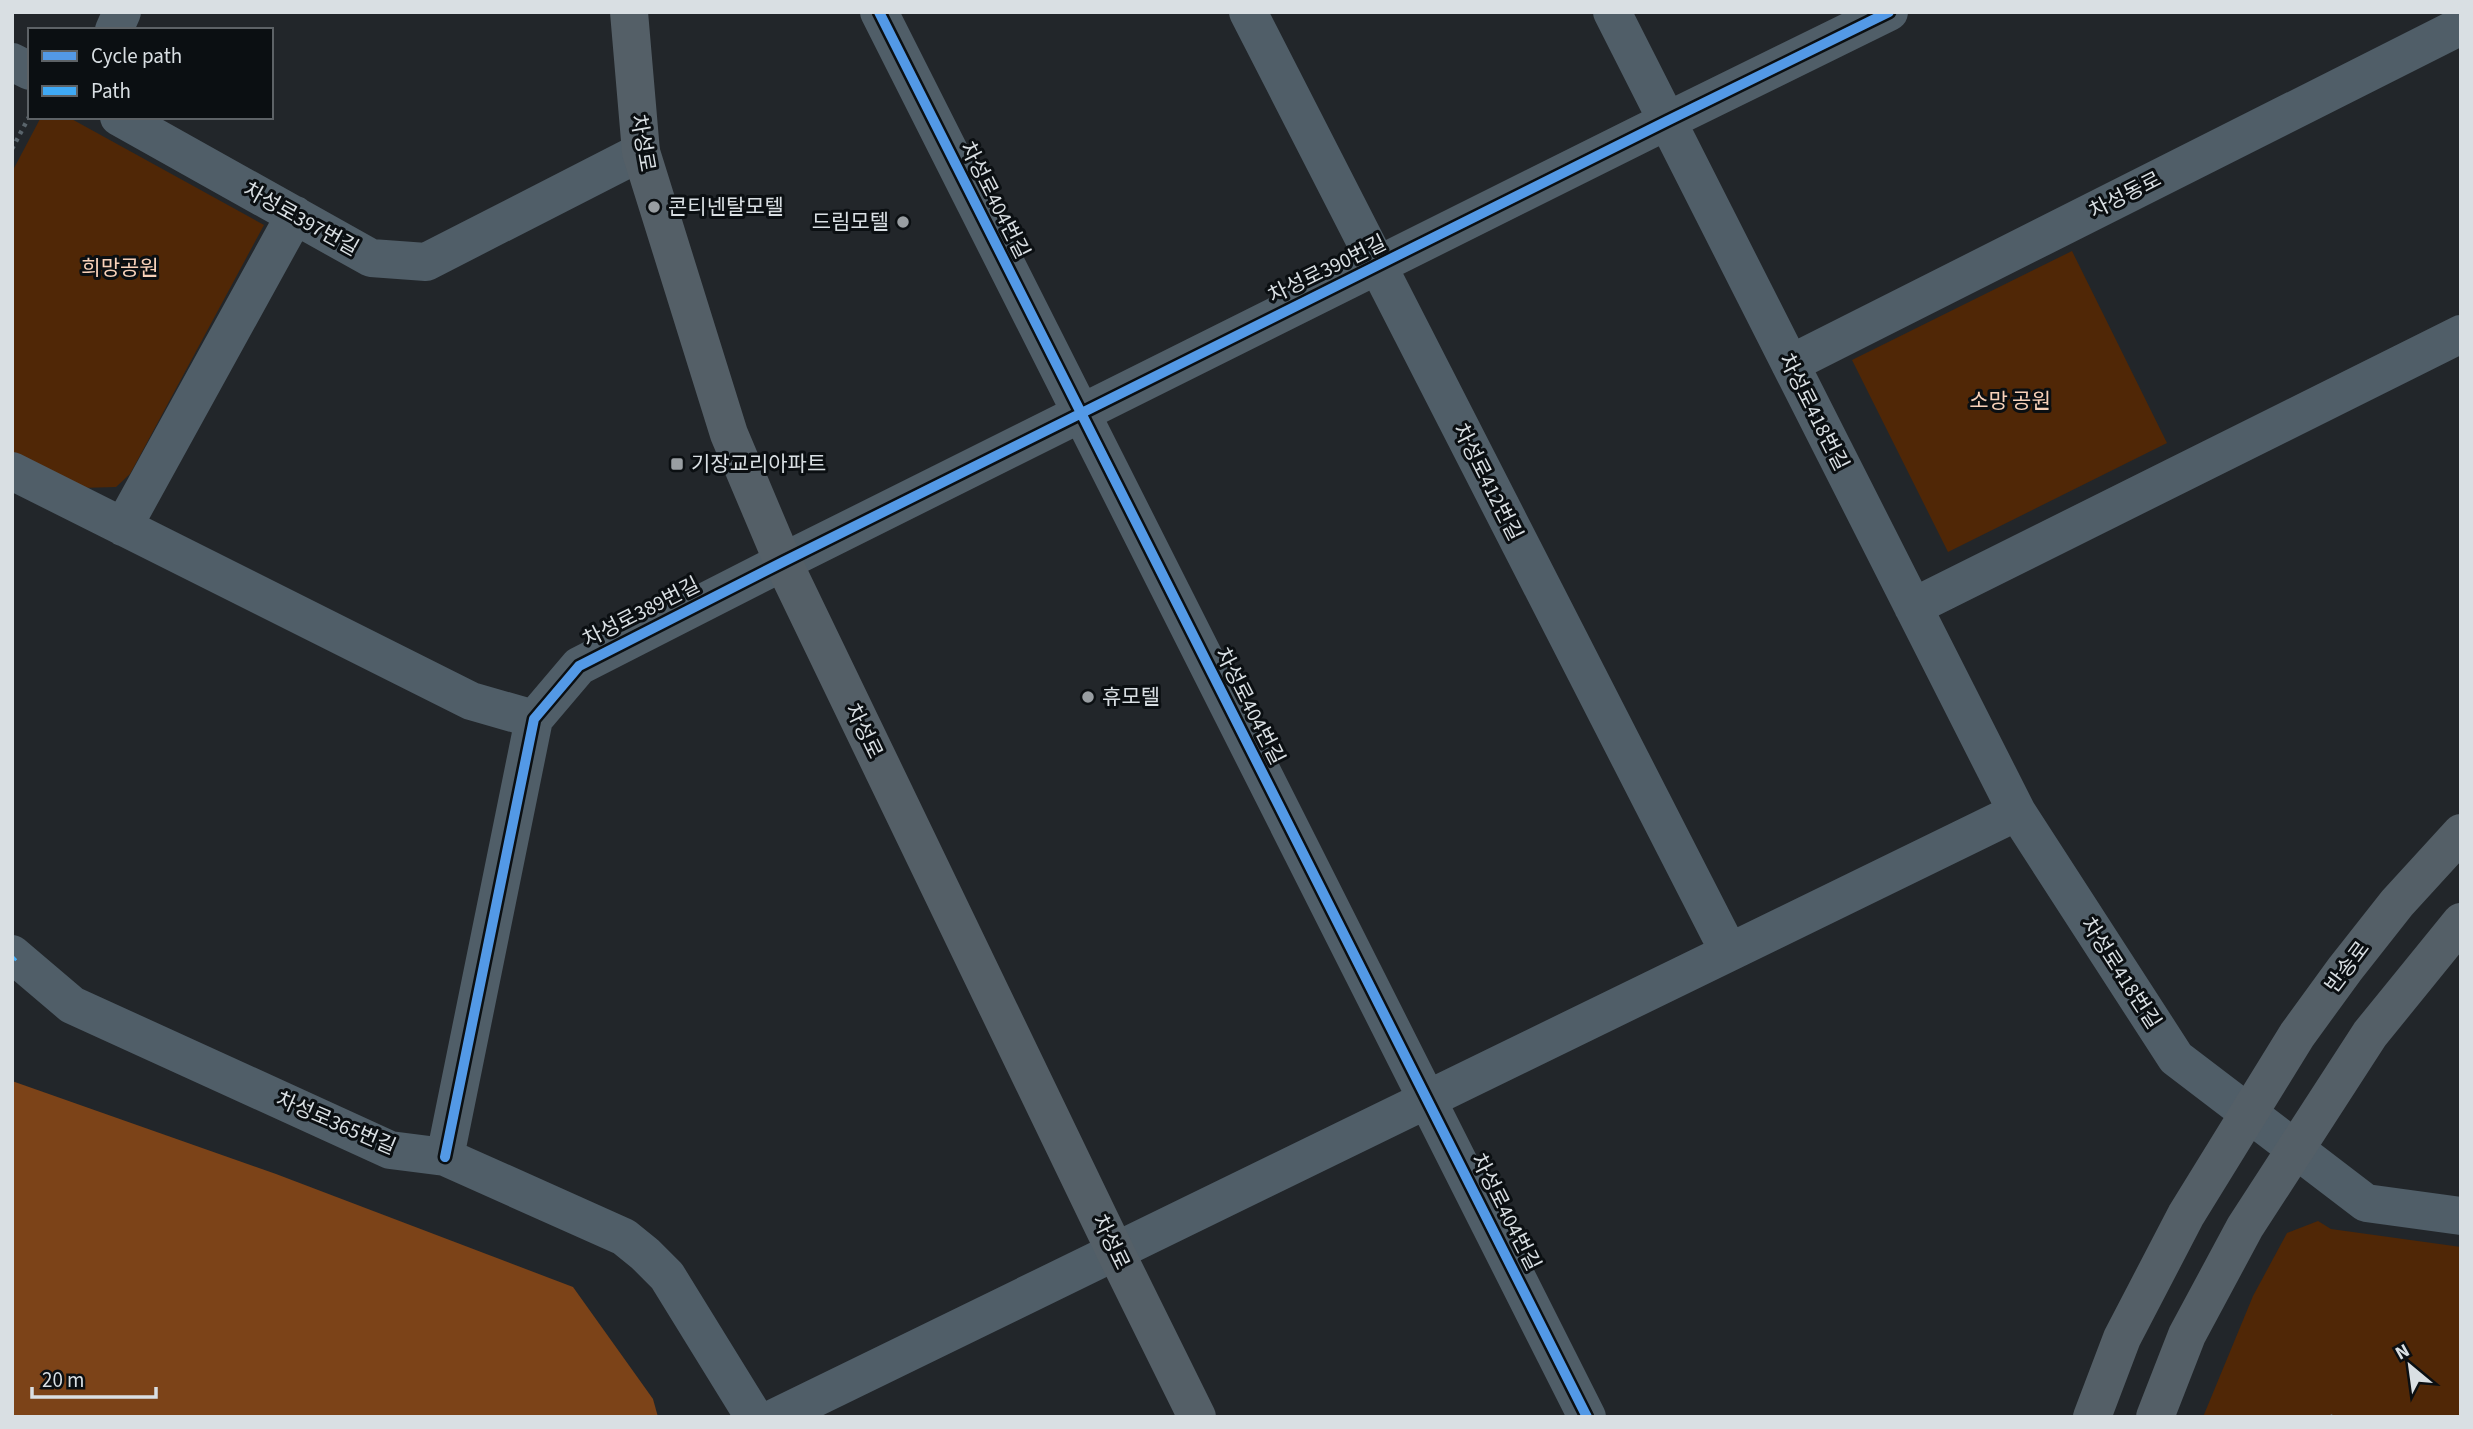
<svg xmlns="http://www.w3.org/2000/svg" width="2473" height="1429" viewBox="0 0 2473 1429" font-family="'Source Sans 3','Noto Sans KR',sans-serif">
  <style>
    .green { fill: #502706 }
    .forest { fill: #7c4318 }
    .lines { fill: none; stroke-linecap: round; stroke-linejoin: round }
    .path { stroke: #59646b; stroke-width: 4.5; stroke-dasharray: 3.5 5; stroke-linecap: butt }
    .minor { stroke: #505e68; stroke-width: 38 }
    .major { stroke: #545f67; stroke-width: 38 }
    .quiet { stroke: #3fa9f5; stroke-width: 9; stroke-dasharray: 18 9; stroke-linecap: butt }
    .cycleway-casing { stroke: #0b0f12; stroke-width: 15 }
    .cycleway { stroke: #5399e6; stroke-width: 10 }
    .poi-dot { fill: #999ea2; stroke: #0b0f12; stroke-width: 2.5 }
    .labels { text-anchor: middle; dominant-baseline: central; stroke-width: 6; stroke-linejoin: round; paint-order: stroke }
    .street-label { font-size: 21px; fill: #d9dfe3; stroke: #0b0f12 }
    .poi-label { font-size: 21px; fill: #d9dfe3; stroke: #0b0f12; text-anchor: start }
    .park-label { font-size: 21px; fill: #f8d1b9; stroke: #0b0f12 }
  </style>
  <rect width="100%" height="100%" fill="#22262a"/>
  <path class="green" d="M41,117h27l196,108 -134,249 -14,13 -36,1 -68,-34v-282z
    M2072,251l95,192 -219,109 -96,-192z
    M2318,1221l13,8 130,18v170h-258l50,-121 34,-63z"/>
  <path class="forest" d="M12,1081l264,93 297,113 80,112 5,18h-646z"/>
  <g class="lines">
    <path class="path" d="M12,149l18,-34
      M2332,1417l1,-2"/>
    <path class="minor" d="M879,12l708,1405
      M1248,12l481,940
      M1612,12l405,800 159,246 190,145 95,13
      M114,30l8,-18
      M12,62l18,9
      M119,117l252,141 55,4 215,-110
      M1790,364l671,-338
      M12,471l459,230 63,18
      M123,527l172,-312
      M1913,607l548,-273
      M12,954l60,51 318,145 55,7 179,80 21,17 22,22 87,141
      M445,1157l89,-438 45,-53 204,-104 884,-441 222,-109
      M776,1417l1241,-605"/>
    <path class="major" d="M629,12l12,140 88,282 54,128 332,689 82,166
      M2092,1417l30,-79 64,-123 111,-180 48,-66 52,-66 64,-70
      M2155,1417l32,-82 58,-108 125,-193 91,-112"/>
    <path class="quiet" d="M12,958l2,-2"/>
    <defs>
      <path id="cycleway" d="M879,12l708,1405
        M445,1157l89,-438 45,-53 204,-104 884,-441 222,-109"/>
    </defs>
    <use href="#cycleway" class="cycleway-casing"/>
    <use href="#cycleway" class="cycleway"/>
  </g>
  <g class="poi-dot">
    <circle cx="654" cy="207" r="7"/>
    <circle cx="903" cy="222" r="7"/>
    <rect x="670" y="457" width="14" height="14" rx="3.5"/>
    <circle cx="1088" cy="697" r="7"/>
  </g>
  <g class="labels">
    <g class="street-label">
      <text transform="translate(643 143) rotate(80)">차성로</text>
      <text transform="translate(2125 195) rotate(-27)">차성동로</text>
      <text transform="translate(995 200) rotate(63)">차성로404번길</text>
      <text transform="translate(301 219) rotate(29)">차성로397번길</text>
      <text transform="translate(1327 269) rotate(-26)">차성로390번길</text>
      <text transform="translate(1814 412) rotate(63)">차성로418번길</text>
      <text transform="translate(1488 482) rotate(63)">차성로412번길</text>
      <text transform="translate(641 612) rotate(-27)">차성로389번길</text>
      <text transform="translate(1250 706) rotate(63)">차성로404번길</text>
      <text transform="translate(864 731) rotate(64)">차성로</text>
      <text transform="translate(2347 967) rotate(-53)">반송로</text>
      <text transform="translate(2121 973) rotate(57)">차성로418번길</text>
      <text transform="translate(336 1123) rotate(23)">차성로365번길</text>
      <text transform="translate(1506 1212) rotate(63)">차성로404번길</text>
      <text transform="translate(1111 1242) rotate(64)">차성로</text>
    </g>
    <g class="poi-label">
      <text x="668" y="207">콘티넨탈모텔</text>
      <text x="889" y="222" text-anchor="end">드림모텔</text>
      <text x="691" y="464">기장교리아파트</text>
      <text x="1102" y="697">휴모텔</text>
    </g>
    <g class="park-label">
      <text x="120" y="268">희망공원</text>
      <text x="2010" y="401">소망 공원</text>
    </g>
  </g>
  <rect width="2473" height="1429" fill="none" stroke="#d9dfe3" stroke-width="28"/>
  <rect x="28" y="28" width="245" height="91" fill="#0b0f12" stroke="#5d6266" stroke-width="2"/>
  <rect x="42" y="51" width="35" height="10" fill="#5399e6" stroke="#5d6266" stroke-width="2"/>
  <text x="91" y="63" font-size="21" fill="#d9dfe3">Cycle path</text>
  <rect x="42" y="86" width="35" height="10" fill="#3fa9f5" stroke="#5d6266" stroke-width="2"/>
  <text x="91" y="98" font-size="21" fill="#d9dfe3">Path</text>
  <g transform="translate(2410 1366) rotate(331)" stroke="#0b0f12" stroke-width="5" paint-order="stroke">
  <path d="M0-5L12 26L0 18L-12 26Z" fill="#d9dfe3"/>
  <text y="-10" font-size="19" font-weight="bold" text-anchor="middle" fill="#d9dfe3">N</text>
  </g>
  <path d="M32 1387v10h124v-10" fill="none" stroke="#d9dfe3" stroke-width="3.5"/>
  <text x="42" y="1387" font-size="21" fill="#d9dfe3" stroke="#0b0f12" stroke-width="5" paint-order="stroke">20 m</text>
</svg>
